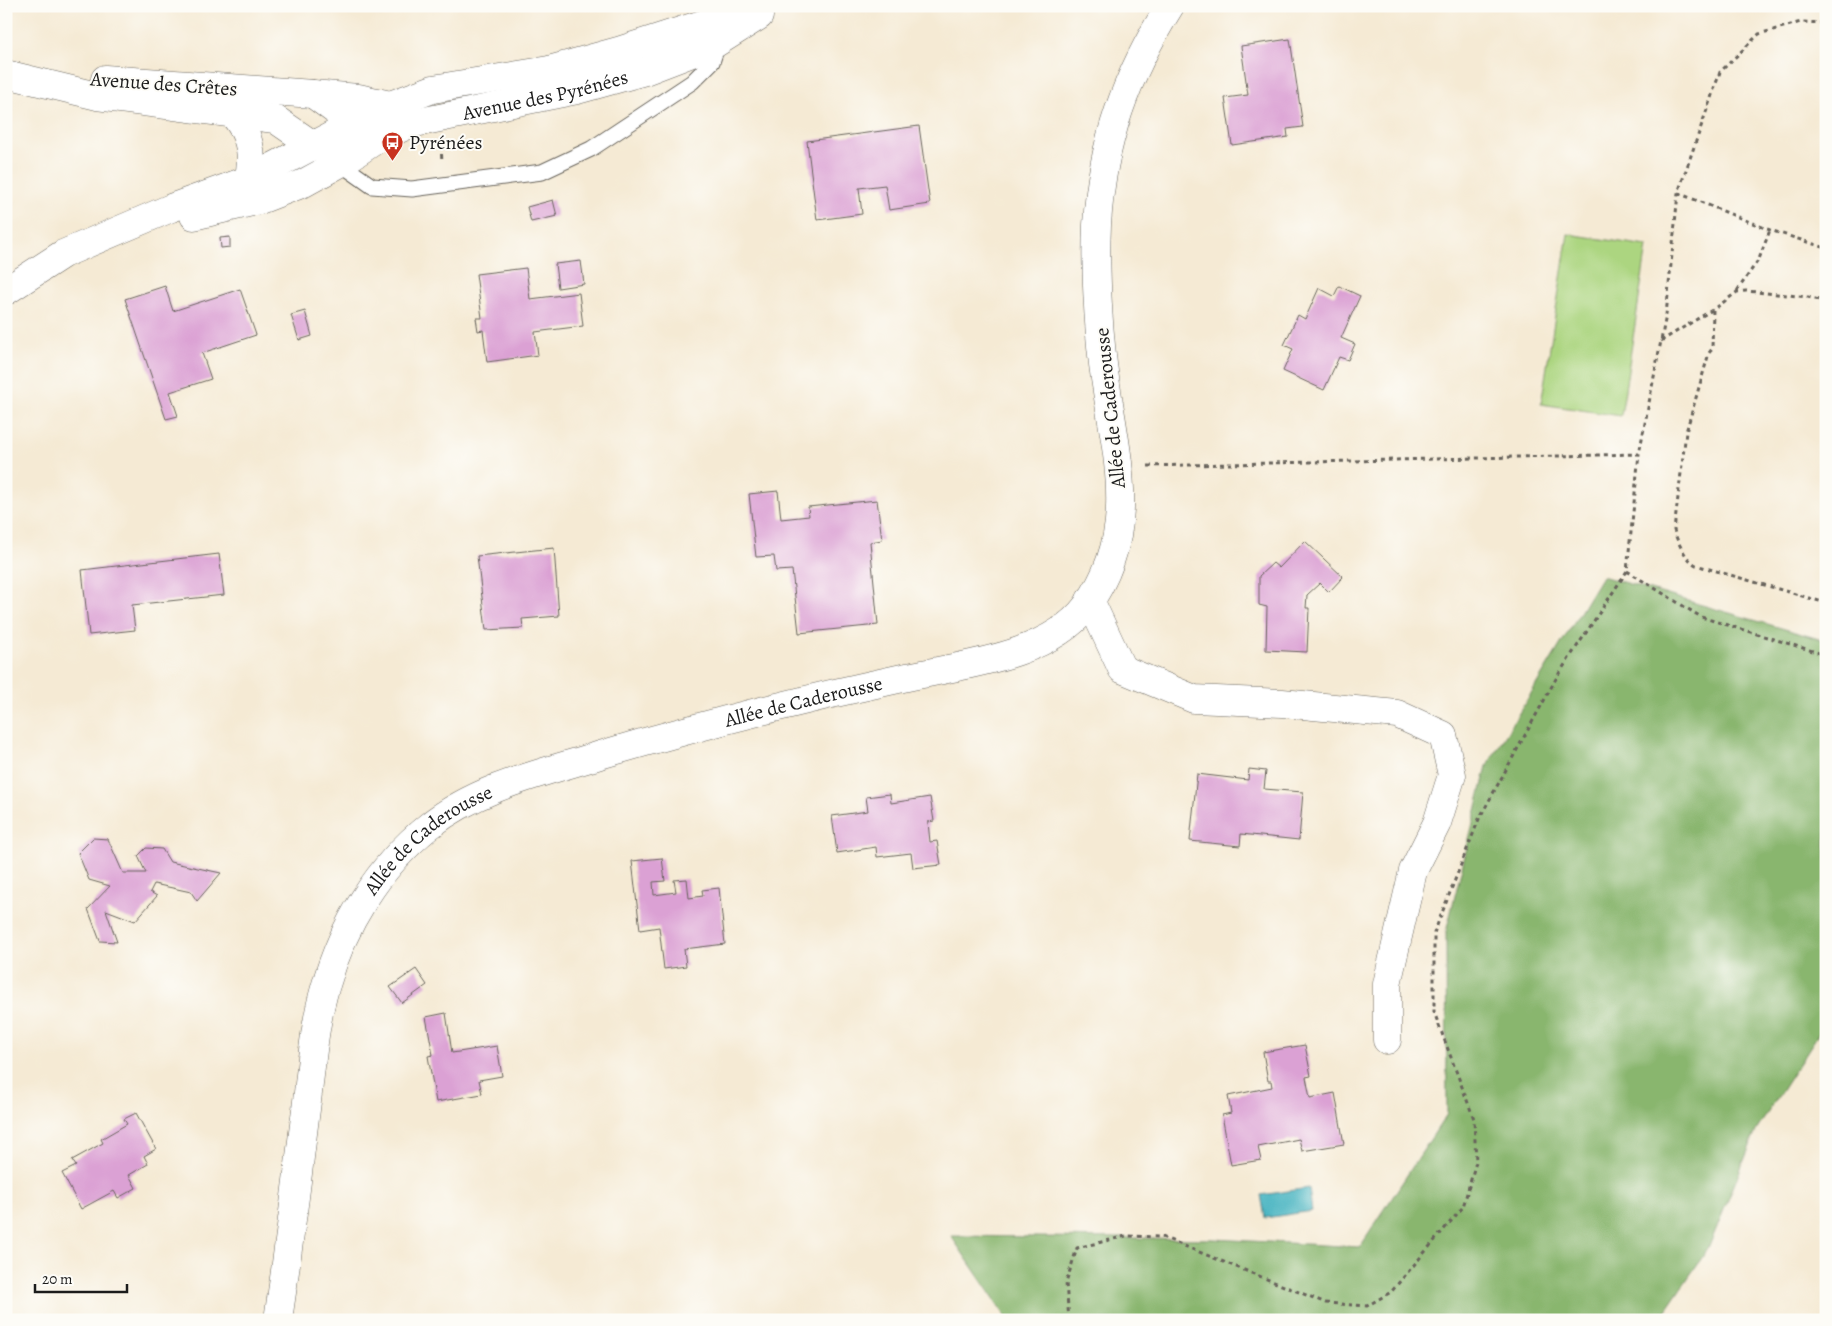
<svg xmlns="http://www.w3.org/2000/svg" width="1832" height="1326" viewBox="0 0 1832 1326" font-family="Alegreya,serif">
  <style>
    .green { fill: #acd580; stroke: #64784e }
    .forest { fill: #89b66e; stroke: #526945 }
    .water { fill: #46b4c1; stroke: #31686e }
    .building { fill: #dba1d4 }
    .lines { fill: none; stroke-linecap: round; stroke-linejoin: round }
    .lane-casing { stroke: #68645c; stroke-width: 17 }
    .street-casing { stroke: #68645c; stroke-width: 29 }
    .secondary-casing { stroke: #68645c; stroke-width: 29 }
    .path { stroke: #68645c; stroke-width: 3; stroke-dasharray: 4 4; stroke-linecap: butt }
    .lane { stroke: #fff; stroke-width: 15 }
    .street { stroke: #fff; stroke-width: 28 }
    .secondary { stroke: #fff; stroke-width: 28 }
    .labels { text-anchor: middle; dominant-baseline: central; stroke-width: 4; stroke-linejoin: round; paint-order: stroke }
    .street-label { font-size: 20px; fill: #1c1c1c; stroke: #fdfcf7 }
    .poi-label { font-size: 20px; fill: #1c1c1c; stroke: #fdfcf7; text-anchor: start }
  </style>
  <rect width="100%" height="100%" fill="#fdfcf7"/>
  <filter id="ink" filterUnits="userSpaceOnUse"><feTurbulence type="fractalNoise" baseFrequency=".02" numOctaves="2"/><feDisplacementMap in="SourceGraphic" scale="10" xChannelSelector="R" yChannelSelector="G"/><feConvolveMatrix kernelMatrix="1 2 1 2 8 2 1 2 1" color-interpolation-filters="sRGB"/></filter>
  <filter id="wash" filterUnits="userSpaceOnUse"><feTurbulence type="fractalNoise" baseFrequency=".0096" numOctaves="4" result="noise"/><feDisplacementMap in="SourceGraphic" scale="20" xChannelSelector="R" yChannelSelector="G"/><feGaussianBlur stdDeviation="1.12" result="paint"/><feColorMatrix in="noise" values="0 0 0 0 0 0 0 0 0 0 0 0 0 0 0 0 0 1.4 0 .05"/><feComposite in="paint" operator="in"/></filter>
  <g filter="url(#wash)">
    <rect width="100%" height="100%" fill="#f5ead4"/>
    <path class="green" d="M1568,234l79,12 -26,170 -80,-12z"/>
    <path class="forest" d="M1602,576l224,65v381l-70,109 -48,118 -49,71h-651l-57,-84 263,3 146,8 87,-133 -1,-182 41,-166z"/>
    <path class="water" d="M1309,1188l3,23 -47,7 -4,-23z"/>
    <g id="blocks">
      <path class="building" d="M1290,39l13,88 -16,2 1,8 -56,8 -7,-47 23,-3 -7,-49z
        M919,126l11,78 -41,6 -4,-25 -26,3 3,26 -45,6 -10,-79z
        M553,200l4,16 -26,6 -4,-15z
        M230,237v10l-9,1 -1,-10z
        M581,261l3,23 -26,4 -3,-24z
        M526,268l4,31 49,-6 4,33 -48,6 3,23 -51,7 -4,-32 -5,1 -2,-13h6l-6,-44z
        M165,286l8,25 67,-22 16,46 -54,18 9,26 -41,13 8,24 -12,3 -41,-120z
        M1339,286l21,10 -19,42 14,6 -7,16 -9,-3 -15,33 -41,-19 10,-22 -9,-4 14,-30 7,4 14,-31 15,8z
        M305,311l7,25 -13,4 -8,-25z
        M778,491l3,28 28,-3 -1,-9 69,-7 5,40 -12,2 8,83 -79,8 -7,-63 -16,1 -2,-15 -18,1 -7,-63z
        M1305,541l38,36 -14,15 -9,-9 -13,12 -1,13h3l-2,44 -41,-2 1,-43 -8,-2v-29l14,-13 6,5z
        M554,548l5,68 -37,3 1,9 -37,2 -9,-74z
        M219,554l5,41 -92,10 3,25 -46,5 -7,-65z
        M1249,769l17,2 -2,18 39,3 -4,48 -58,-6 -1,12 -50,-5 7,-67 51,6z
        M890,794l1,9 39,-6 4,24 -6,1 2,20 7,-1 4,24 -28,3 -2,-15 -34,4 -1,-10 -39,6 -5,-37 36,-5 -2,-14z
        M93,838l15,1 15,34h23l-8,-17 8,-8 16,1 8,13 51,11 -24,28 -6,-9 -37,-8 -4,8 7,4 -22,25 -29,-11 11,32 -17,-1 -12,-32 22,-23 -21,-6 -11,-27z
        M662,858l3,23 -12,1 1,13 22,-3 -2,-12 13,-1 2,19 14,-2 -1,-6 17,-2 6,56 -41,5 2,17 -22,3 -5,-42 -19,3 -8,-69z
        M416,969l11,16 -25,18 -12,-16z
        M446,1013l6,40 45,-7 5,30 -23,4 3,14 -46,8 -8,-46 5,-1 -7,-38z
        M1305,1045l6,31 -5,1 4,21 25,-5 9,51 -42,7 -3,-12 -41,8 3,13 -30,5 -9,-50 9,-2 -3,-17 44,-9 -1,-6h-3l-5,-29z
        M136,1113l20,36 -12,7 4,8 -19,11 7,13 -18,10 -4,-7 -33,18 -19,-36 14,-7 -4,-6 31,-17 -2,-4 26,-15 -3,-5z"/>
    </g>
  </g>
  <g filter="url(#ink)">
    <use href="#blocks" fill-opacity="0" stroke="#68645c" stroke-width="1"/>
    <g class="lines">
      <defs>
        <path id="lane" d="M344,161l4,8 24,17 40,3 130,-17 49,-23 101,-67 20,-20 3,-9 -4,-12"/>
        <g id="street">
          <path d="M1090,600l32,69 72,30 88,4 115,11 46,21 9,40 -15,48 -24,48 -26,113v56"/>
          <path id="s1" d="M278,1320c10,-68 19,-136 27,-203 6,-43 8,-88 20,-129 18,-64 53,-121 104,-162 49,-39 113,-53 171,-71 102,-30 204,-56 307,-78 56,-12 142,-21 179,-70 57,-78 28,-157 17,-243 -5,-41 -8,-99 -6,-139 5,-84 29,-149 73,-219"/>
        </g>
        <g id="secondary">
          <path d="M6,74l91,22 178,23 38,26 31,16 3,-34 -11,-16 -23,-17"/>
          <path d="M105,79l208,15 45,4 32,7"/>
          <path d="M232,113c17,19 23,42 16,67"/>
          <path id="s2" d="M194,216l66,-16 44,-17 40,-22 33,-22 33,-15 167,-34 68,-19 68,-26 46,-29"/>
          <path d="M6,291l57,-37 108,-46 77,-28 142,-75 43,-16 116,-19 69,-19 140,-45"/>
        </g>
      </defs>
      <use href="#lane" class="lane-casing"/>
      <use href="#street" class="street-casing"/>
      <use href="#secondary" class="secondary-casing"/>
      <path class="path" d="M441,146l1,16
        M1678,193l92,37 56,18
        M1737,291l22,-32 11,-29
        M1826,302l-18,-5 -62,-6 -9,1 -24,18 -1,39 -3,4 -23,79 -12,98c3,11 11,29 22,35l130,38
        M1661,341l51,-31
        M1148,466l491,-12 27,-139 12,-122 42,-121 39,-38 42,-12 25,1
        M1627,571l74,46 125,38
        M1069,1320l-3,-37 11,-35 49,-12 36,1 164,66 41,3 24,-14 72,-85 13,-45 -2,-43 -40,-107v-79l45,-114 79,-144 69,-104 12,-117"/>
      <use href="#lane" class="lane"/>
      <use href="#street" class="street"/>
      <use href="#secondary" class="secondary"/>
    </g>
  </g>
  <defs>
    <symbol id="bus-pin" viewBox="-11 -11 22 30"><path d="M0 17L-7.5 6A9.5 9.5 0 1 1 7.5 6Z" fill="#c8321e" stroke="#fdfcf7"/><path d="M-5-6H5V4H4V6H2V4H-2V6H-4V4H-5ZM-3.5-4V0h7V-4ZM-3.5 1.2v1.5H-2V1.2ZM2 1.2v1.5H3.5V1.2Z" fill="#fff"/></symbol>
  </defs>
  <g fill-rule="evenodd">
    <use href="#bus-pin" x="380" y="130" width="25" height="34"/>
  </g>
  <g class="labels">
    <g class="street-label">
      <text transform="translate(164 84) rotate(4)">Avenue des Crêtes</text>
      <text stroke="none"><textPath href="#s2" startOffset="375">Avenue des Pyrénées</textPath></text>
      <text transform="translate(1110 408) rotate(-96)">Allée de Caderousse</text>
      <text stroke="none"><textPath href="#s1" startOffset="928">Allée de Caderousse</textPath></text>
      <text stroke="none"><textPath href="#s1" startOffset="522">Allée de Caderousse</textPath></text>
    </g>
    <g class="poi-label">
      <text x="409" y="142">Pyrénées</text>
    </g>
  </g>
  <rect width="1832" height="1326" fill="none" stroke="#fdfcf7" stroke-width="25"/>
  <path d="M35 1284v8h92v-8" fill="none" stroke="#1c1c1c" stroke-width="2.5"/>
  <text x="42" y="1284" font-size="15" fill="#1c1c1c" stroke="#fdfcf7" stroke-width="4" paint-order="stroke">20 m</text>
</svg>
